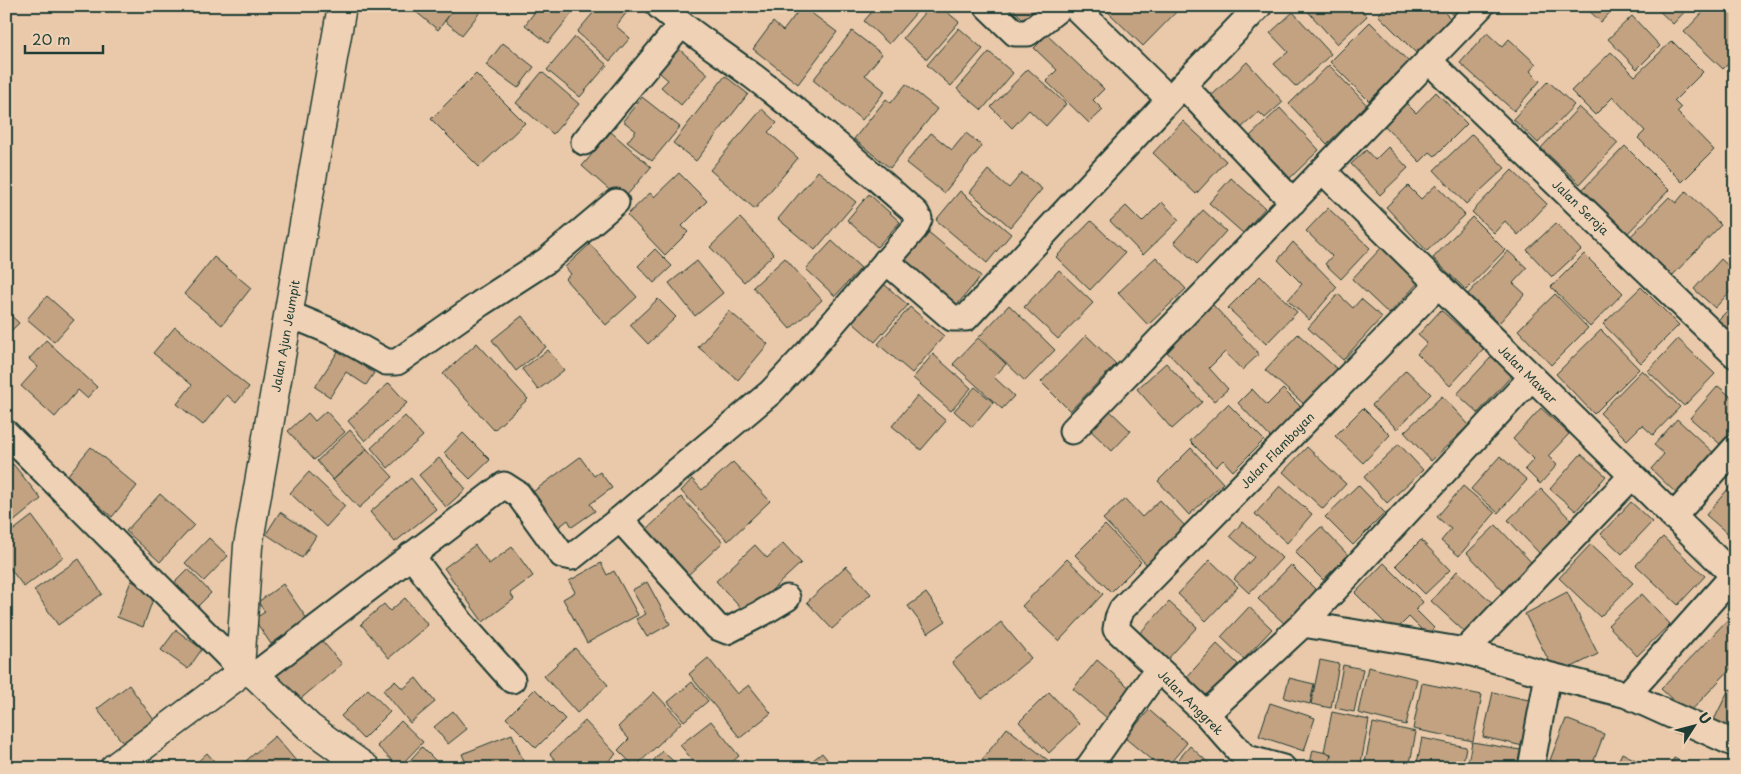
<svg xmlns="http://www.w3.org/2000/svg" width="1741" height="774" viewBox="0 0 1741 774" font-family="'Playpen Sans',sans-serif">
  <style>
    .building { fill: #c3a282; stroke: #1f3d34 }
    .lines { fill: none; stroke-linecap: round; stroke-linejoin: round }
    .street-casing { stroke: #1f3d34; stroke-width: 29 }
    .secondary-casing { stroke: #1f3d34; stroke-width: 31 }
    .street { stroke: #efd2b6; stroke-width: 25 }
    .secondary { stroke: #efd2b6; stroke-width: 28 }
    .labels { text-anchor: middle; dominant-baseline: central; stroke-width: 4; stroke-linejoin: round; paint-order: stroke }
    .street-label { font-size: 12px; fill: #1f3d34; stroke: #efd2b6 }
  </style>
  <rect width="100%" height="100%" fill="#eac9aa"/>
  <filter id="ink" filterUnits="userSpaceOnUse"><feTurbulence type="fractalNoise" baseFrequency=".02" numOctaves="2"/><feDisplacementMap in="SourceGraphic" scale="10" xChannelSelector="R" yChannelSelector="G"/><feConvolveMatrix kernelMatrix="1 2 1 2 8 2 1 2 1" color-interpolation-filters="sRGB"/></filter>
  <g filter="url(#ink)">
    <path class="building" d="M409,6h47l-18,24z
      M456,6h29l-23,29 -17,-14z
      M539,6h39l-30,37 -23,-18z
      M599,6h21l7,6 -11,14 14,12 -20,23 -33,-29z
      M802,6l35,26 -39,52 -45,-35 20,-27 10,9z
      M877,6h45l-33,38 -25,-23z
      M930,6h10l19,16 -32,37 -24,-21z
      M1010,6h38l-19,19z
      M1102,6h80l-39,40z
      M1305,6h53l9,10 -30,28 -33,-37z
      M1387,6h51l13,13 -35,34 -38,-38z
      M1444,6h27l-14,14z
      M1584,6h32l-15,16z
      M1654,6h36l-17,18z
      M1709,6h26v51l-12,12 -39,-37z
      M1293,12l38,42 -35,33 -22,-23 14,-12 -18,-19z
      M1632,16l28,30 -23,23 -29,-30z
      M1370,22l39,40 -40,39 -39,-39z
      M959,28l24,21 -32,37 -24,-21z
      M852,31l30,23 -17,21 20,16 -23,29 -49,-40z
      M1487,33l15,14 7,-8 27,25 -6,7 10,10 -26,30 -54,-48z
      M1047,35l57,54 -11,11 10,10 -14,13 -43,-42 11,-11 -23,-22z
      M575,37l32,28 -27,32 -33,-27z
      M1672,41l31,31 -29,29 7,7 -4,4 37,38 -32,32 -44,-44 7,-7 -32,-34 -18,18 -24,-24 40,-39 24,24z
      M503,43l31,24 -16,21 -32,-23z
      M673,44l35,30 -27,31 -20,-18 7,-7 -15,-13z
      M989,52l24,21 -31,37 -25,-21z
      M1247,62l36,40 -18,16 -6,-6 -19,17 -29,-33z
      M1329,65l38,40 -40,39 -38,-40z
      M1028,69l38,35 -20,22 -17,-16 -17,18 -21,-21z
      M542,72l37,32 -26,30 -37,-31z
      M476,74l49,49 -46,44 -48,-48z
      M725,76l23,18 -52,67 -23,-18z
      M1548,81l26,24 -36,38 -25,-24z
      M906,84l31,25 -47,59 -36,-29 32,-40 5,4z
      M1436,92l31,32 -32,32 -5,-4 -10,10 -37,-38 22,-22 11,11z
      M642,97l38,30 -28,34 -25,-19 9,-11 -13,-10z
      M1579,107l39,36 -38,41 -39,-36z
      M1280,108l39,42 -29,28 -40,-42z
      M762,109l15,14 -9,9 30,26 -43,51 -45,-39z
      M1183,121l43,40 -30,33 -43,-41z
      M611,132l40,35 -29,34 -40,-35z
      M931,133l21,17 14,-17 16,13 -38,47 -38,-30z
      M1472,134l33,34 -39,36 -32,-34z
      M1625,146l44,44 -42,44 -45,-44z
      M1388,147l20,21 -28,27 -29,-31 15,-14 9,10z
      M988,170l21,18 13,-15 20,16 -32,38 -40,-35z
      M1512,170l35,34 -29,31 -13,-14 -11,12 -22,-21z
      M818,171l38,31 -41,48 -37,-31z
      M679,173l28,28 -25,25 6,6 -23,23 -38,-40 23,-22 4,4z
      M1231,178l34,30 -22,25 -34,-30z
      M1436,185l29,30 -38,36 -41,-44 22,-21 13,13z
      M960,191l51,43 -24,29 -51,-43z
      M1686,191l35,34 -52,54 -41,-40 41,-42 7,6z
      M869,194l31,28 -23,25 -30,-27z
      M1162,202l17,18 -36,35 -33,-34 16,-15 16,16z
      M1328,208l42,40 -29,31 -16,-15 7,-8 -26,-25z
      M1203,210l23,21 -29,33 -23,-22z
      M1472,217l33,33 -39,40 -33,-32z
      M740,218l34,36 -30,28 -34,-35z
      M1091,221l34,32 -35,37 -34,-33z
      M1556,223l25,27 -29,27 -25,-27z
      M926,230l55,46 -24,29 -54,-46z
      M832,241l29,27 -26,28 -29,-27z
      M1293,242l44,45 -28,33 -21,-20 14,-16 -24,-24z
      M590,244l47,53 -31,28 -41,-46 6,-5 -6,-7z
      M1382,247l37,35 -30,32 -37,-35z
      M655,249l17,17 -18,17 -16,-17z
      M1508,251l19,17 -14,15 12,11 -26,29 -31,-29z
      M1584,254l39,39 -33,34 -39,-40z
      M214,257l37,31 -29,37 -38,-31z
      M1156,257l30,32 -38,36 -30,-32z
      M785,258l37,42 -32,29 -37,-42z
      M1721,259l14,13v14l-20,22 -21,-19z
      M697,261l26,32 -28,23 -26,-33z
      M1059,270l34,33 -35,36 -34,-32z
      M1260,276l37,36 -31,32 -38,-36z
      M877,278l31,27 -33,37 -30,-26z
      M1641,287l38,38 -38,38 -38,-39z
      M1338,294l15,14 8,-9 21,18 -39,43 -35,-32z
      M1555,294l33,34 -37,37 -33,-35z
      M47,296l27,24 -20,22 -27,-23z
      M658,299l18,18 -28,27 -18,-19z
      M1735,303v26l-4,4 -13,-13z
      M1009,305l46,45 -30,31 -46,-44z
      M1213,305l46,49 -17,16 -17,-18 -16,16 19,21 -14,12 -49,-51z
      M910,307l34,29 -32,37 -34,-29z
      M1441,310l43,39 -34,37 -33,-32 10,-11 -9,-8z
      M6,311l13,12 -13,13z
      M729,311l39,33 -30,36 -40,-33z
      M522,316l24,31 -30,24 -24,-31z
      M175,327l74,60 -13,16 -9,-8 -24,30 -26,-21 15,-19 -39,-32z
      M1601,330l38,39 -45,45 -38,-40z
      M1298,334l39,35 -32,36 -40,-35z
      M1086,335l30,29 -46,47 -29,-29z
      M978,338l28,26 -12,13 20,19 -12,13 -49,-45z
      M1678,339l37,35 -31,32 -36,-35z
      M46,340l51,47 -10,11 -9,-8 -23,27 -34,-31 17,-19 -9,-8z
      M477,343l51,56 -34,31 -51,-56z
      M339,350l35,23 -8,12 -20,-13 -16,25 -15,-10z
      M548,350l16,20 -26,20 -16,-21z
      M933,354l38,34 -20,23 -38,-33z
      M1494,354l20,19 -36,40 -21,-19z
      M1166,363l36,39 -30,27 -35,-40z
      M1406,370l25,24 -34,35 -25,-24z
      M1642,370l38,37 -27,28 -11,-10 -15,15 -27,-27z
      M389,383l18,20 -42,38 -17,-20z
      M1718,386l17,14v42l-8,8 -37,-32z
      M975,387l18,15 -21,25 -18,-16z
      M1252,389l15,16 16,-16 18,18 -31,30 -32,-34z
      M917,396l29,25 -25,29 -29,-24z
      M1442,396l27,29 -38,36 -27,-29z
      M1228,404l36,36 -31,31 -10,-11 -7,7 -26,-26z
      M1107,408l24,23 -19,20 -24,-23z
      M1363,408l27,27 -27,28 -28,-27z
      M1541,408l28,26 -21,22 9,9 -17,19 -15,-15 9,-10 -21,-20z
      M326,411l19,21 -31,28 -26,-29 20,-18 7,8z
      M405,416l18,20 -35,32 -17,-20z
      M1677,419l40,37 -37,41 -29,-28 13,-15 -10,-9z
      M350,430l17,19 -34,31 -16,-19z
      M463,433l27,27 -20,19 -26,-26z
      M1399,444l24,26 -36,33 -23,-26z
      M91,447l46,39 -25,31 -46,-40z
      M1307,447l39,37 -23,25 -40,-37z
      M1191,448l32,35 -34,32 -31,-34z
      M367,449l26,28 -34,31 -26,-28z
      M1581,454l25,22 -30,35 -26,-22z
      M1500,456l27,24 -29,33 -27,-24z
      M580,457l14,19 6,-4 12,16 -22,16 5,7 -23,16 -4,-7 -12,9 -26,-35z
      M439,458l27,31 -20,18 -27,-32z
      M733,462l37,39 -42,40 -47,-50 11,-12 10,11z
      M13,464l28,35 -35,29v-58z
      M309,472l36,34 -19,21 -36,-34z
      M411,478l25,31 -41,33 -25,-30z
      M1733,483l2,1v56l-29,-25z
      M1358,485l27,28 -32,32 -28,-28z
      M1280,486l32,28 -25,29 -32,-29z
      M1463,486l32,27 -36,43 -18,-15 10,-12 -14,-12z
      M1541,489l33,34 -33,32 -33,-35z
      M160,494l34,31 -34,37 -34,-31z
      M681,497l42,45 -36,34 -42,-45z
      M1125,499l17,18 18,-17 26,27 -39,38 -44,-46z
      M1631,502l21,20 -30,32 -21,-20z
      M280,512l36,24 -14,22 -36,-24z
      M32,516l31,41 -39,30 -18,-24v-27z
      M1243,522l39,36 -33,35 -15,-14 20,-22 -24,-21z
      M1105,525l36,37 -30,30 -36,-37z
      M1496,525l36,38 -28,29 -37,-39z
      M1321,527l27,28 -25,25 -28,-28z
      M1663,537l42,39 -27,29 -42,-40z
      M209,538l19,18 -24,25 -19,-18z
      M1421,540l29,30 -25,24 -29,-29z
      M783,543l18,20 -55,51 -30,-33 39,-36 12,13z
      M1591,544l42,39 -33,34 -41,-39z
      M475,545l14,19 23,-17 21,29 -23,17 4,6 -31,23 -39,-54z
      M79,559l23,35 -44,31 -24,-35z
      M1067,559l36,35 -44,47 -37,-35z
      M1210,560l28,27 -32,34 -28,-27z
      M601,563l6,12 7,-4 24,44 -51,28 -24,-44 12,-7 -6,-11z
      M1384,563l39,39 -7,8 18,18 -7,7 -18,-18 -15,15 -39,-39z
      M1291,565l28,28 -32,33 -29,-27z
      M846,566l25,28 -39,35 -25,-27z
      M188,569l23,24 -18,18 -23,-24z
      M1457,571l37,33 -27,30 -36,-33z
      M131,581l25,10 -13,36 -26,-10z
      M647,582l23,42 -23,13 -11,-18 10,-5 -14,-24z
      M283,584l24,35 -36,25 -17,-25 11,-7 -7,-10z
      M1567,592l31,62 -42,21 -31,-61z
      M926,593l20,28 -18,12 -20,-27z
      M1642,594l28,30 -33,32 -29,-31z
      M405,598l23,27 -39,33 -28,-34 23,-20 6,7z
      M1169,602l28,25 -32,35 -28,-26z
      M1249,607l23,22 -28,30 -23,-22z
      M1735,612v52l-47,50 -27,-25z
      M1001,622l30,36 -49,41 -30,-37z
      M176,630l26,19 -14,20 -27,-19z
      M317,635l25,29 -44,37 -25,-29z
      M1217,644l21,20 -32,34 -21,-19z
      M575,648l33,37 -31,28 -33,-37z
      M708,658l29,36 12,-9 22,28 -31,25 -51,-64z
      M1097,660l34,29 -24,29 -34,-29z
      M1320,660l19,4 -8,44 -20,-4z
      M1343,665l20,4 -9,43 -19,-4z
      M1368,667l49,12 -11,46 -48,-12z
      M416,678l19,24 -25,21 -27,-33 12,-9 8,8z
      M1289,678l25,6 -4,20 -26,-6z
      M692,682l16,19 -24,20 -16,-19z
      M1422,683l60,12 -9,46 -60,-12z
      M129,685l25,35 -31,23 -26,-34z
      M368,689l22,23 -27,27 -22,-23z
      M535,689l30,30 -29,29 -30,-30z
      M1729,689l6,2v42l-22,-11z
      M654,692l28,30 -47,45 -17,-17 11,-11 -11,-12z
      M1049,692l30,32 -30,29 -30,-31z
      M1493,692l40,9 -10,45 -40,-9z
      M1270,703l45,15 -11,33 -45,-15z
      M1149,710l38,33 -21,25h-5l-36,-30z
      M453,711l14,18 -19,15 -14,-17z
      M1332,712l37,8 -9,48h-12l-19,-4 2,-10 -7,-2z
      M1566,719l38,15 -13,34h-22l-19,-8z
      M401,721l22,21 -24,25 -22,-21z
      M585,721l31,33 -15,14h-39l-12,-14z
      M711,721l28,35 -14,12h-26l-19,-23z
      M1373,723l43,9 -7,36h-45z
      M1007,728l42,33 -5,7h-63l-3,-3z
      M512,734l14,34h-58l-6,-14z
      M275,736l27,32h-61l-1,-2z
      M1422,738l44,9 -4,21h-46z
      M1472,742l55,9 -3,17h-57z
      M1190,746l24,22h-43z
      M422,747l16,16 -5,5h-30z
      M1313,750l18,4 -3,14h-19z
      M662,751l19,17h-34z
      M207,753l13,15h-29z
      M822,753l12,15h-31z
      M1622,753l29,15h-36z
      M1674,758l19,10h-24z
      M745,760l7,8h-17z"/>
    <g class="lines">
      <defs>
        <path id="street" d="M987,6l28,27h13l34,-27
          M1074,6l95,93
          M1428,60l307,295
          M1183,85l110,117
          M584,142l97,-117
          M1323,171l412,406
          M886,261l66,57h14l217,-233 76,-79
          M289,314l41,17 56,31h11l84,-59 65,-42 70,-59
          M1072,431l409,-425
          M6,433l234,235
          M1673,517l62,-69
          M620,519l97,108 10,4 35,-18 25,-15
          M411,555l51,69 50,56
          M1303,624l162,27 83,24 79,20 108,49
          M1465,651l166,-174
          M255,675l249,-190 14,9 44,61 10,2 48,-38 151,-127 39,-42 105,-122 4,-9 -3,-6c-53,-47 -106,-93 -162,-136 -32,-24 -65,-45 -95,-71
          M1627,695l106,-119
          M1206,714l97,-90 228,-246
          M1088,768l70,-99
          M1283,768l-36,-10 -6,-5 -35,-39 -90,-85 2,-11 4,-9 317,-325
          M1531,768l17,-93"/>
        <path id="secondary" d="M240,668l8,-122 94,-540
          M240,668l15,7 54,52 57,41
          M114,768l108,-81 11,-8 7,-11"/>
      </defs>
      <use href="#street" class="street-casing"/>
      <use href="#secondary" class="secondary-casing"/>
      <use href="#street" class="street"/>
      <use href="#secondary" class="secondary"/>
    </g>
  </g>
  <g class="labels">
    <g class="street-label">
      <text transform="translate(1581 207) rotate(44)">Jalan Seroja</text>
      <text transform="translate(285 336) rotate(-80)">Jalan Ajun Jeumpit</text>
      <text transform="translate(1528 374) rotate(45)">Jalan Mawar</text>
      <text transform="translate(1277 450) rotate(-46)">Jalan Flamboyan</text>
      <text transform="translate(1191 702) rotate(45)">Jalan Anggrek</text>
    </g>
  </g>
  <rect width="1741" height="774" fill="none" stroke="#efd2b6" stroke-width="25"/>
  <rect x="12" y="12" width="1716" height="749" fill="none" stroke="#1f3d34" stroke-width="2" filter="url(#ink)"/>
  <g transform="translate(1694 726) rotate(54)" stroke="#efd2b6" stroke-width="4" paint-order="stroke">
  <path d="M0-4L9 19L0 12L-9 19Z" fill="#1f3d34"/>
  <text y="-8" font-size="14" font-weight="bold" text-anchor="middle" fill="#1f3d34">U</text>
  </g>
  <path d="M25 45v8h78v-8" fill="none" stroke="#1f3d34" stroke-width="2.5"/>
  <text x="32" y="45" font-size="15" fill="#1f3d34" stroke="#efd2b6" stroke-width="4" paint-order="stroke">20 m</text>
</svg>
